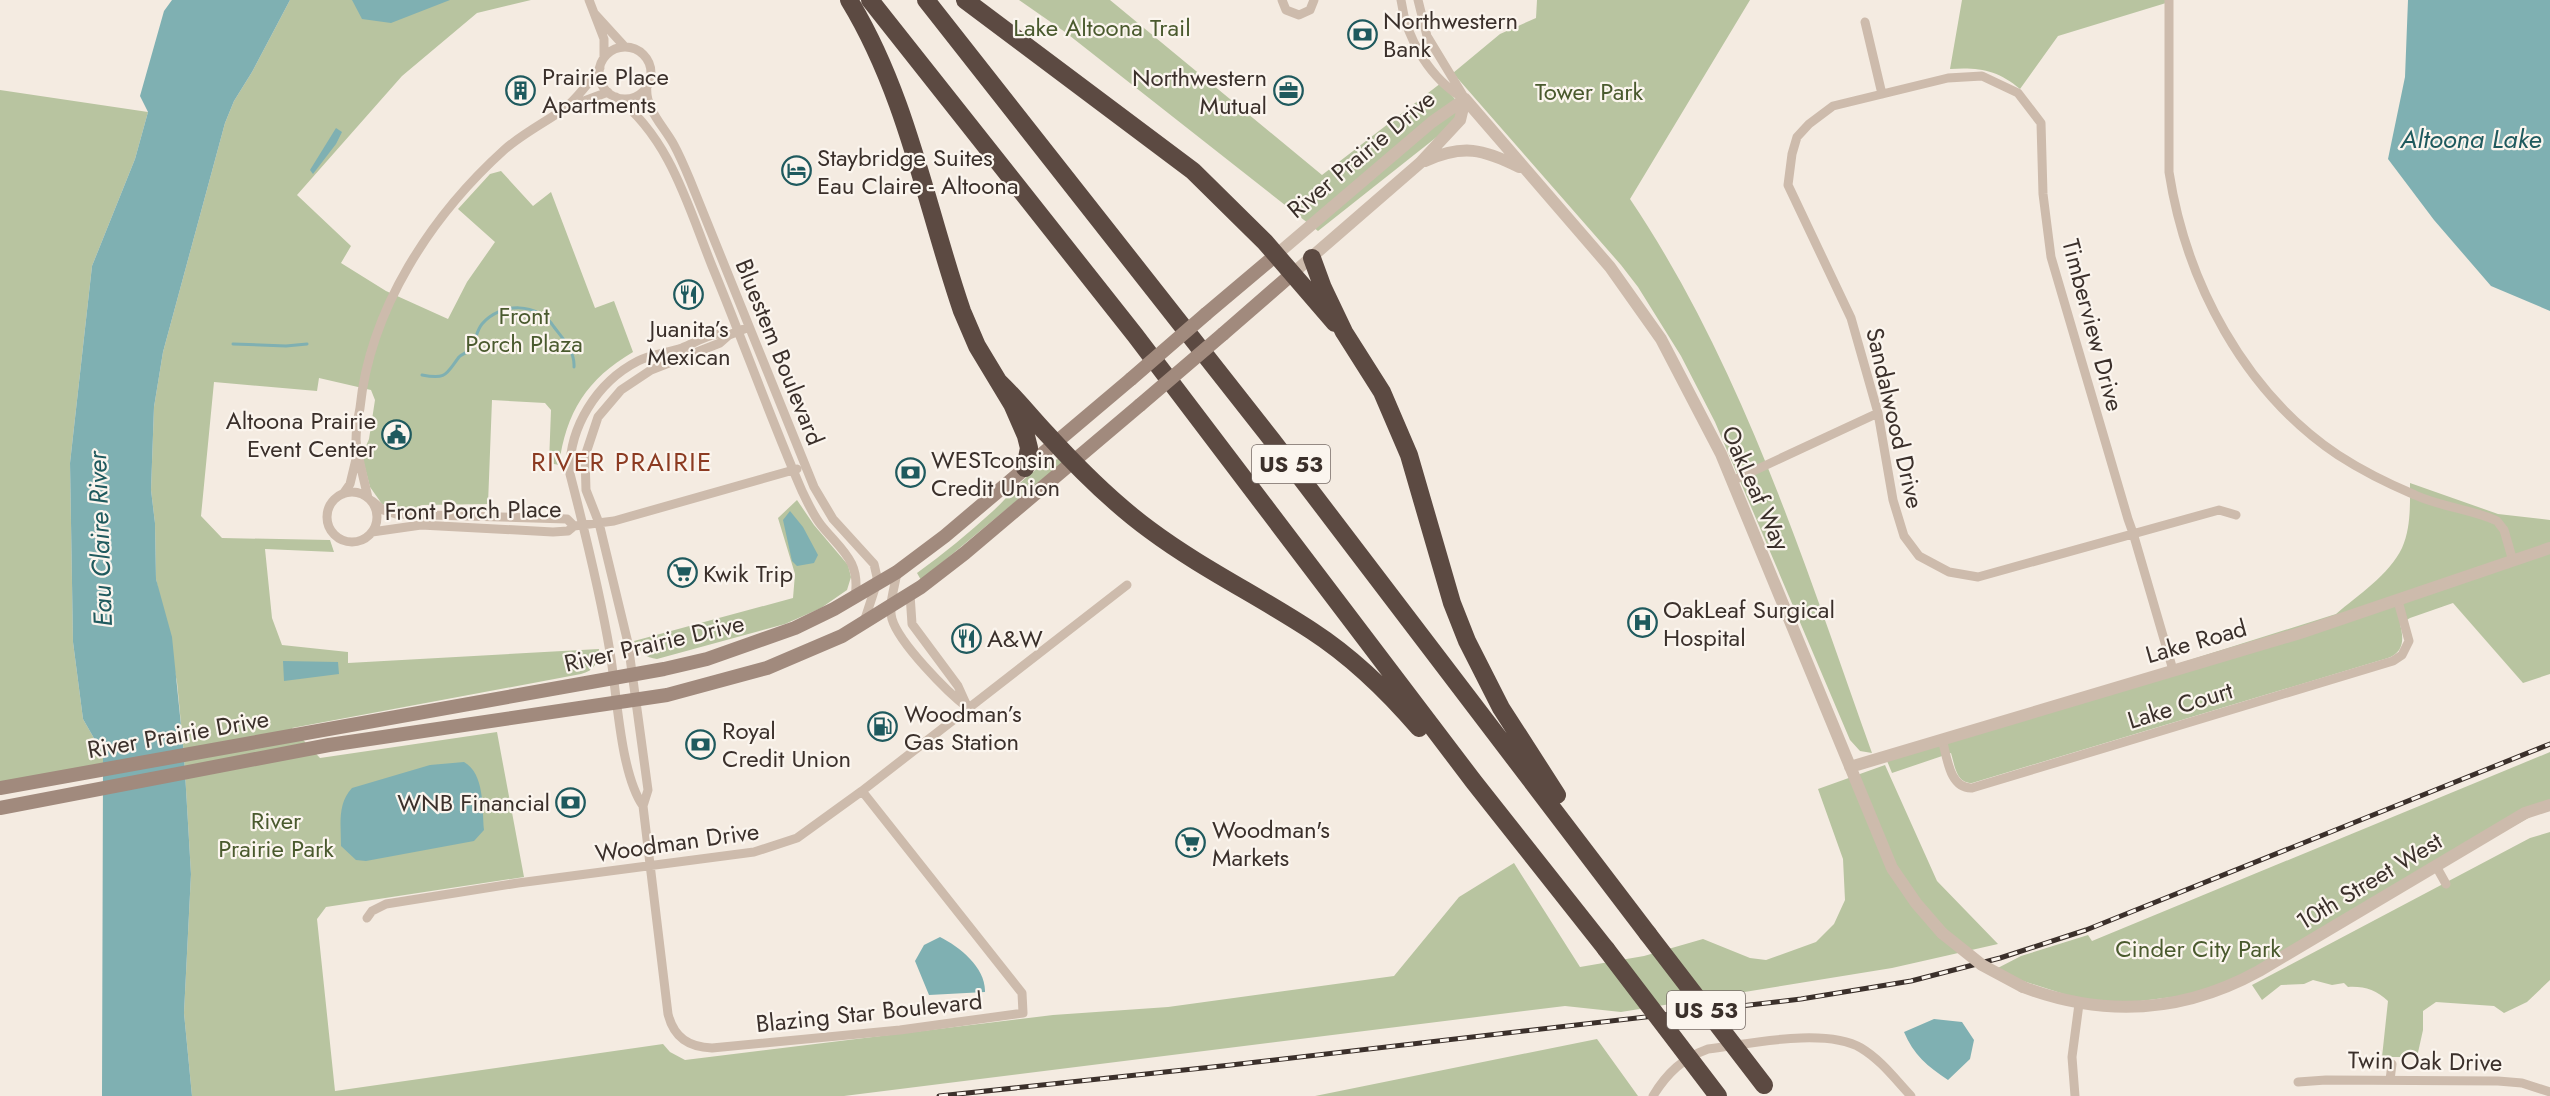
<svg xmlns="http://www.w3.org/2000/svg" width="2550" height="1096" viewBox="0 0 2550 1096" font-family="Jost,sans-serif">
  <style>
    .green { fill: #b8c4a0 }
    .water { fill: #7fb0b2 }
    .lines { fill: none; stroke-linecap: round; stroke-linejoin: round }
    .stream { stroke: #7fb0b2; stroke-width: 3 }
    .minor { stroke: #cdbbac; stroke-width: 9 }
    .tertiary { stroke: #cdbbac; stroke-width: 12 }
    .secondary { stroke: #a18a7d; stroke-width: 14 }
    .motorway { stroke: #5c4a42; stroke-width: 18 }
    .rail-casing { stroke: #3b302b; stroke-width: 5 }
    .rail { stroke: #fbf5ee; stroke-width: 3; stroke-dasharray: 9; stroke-linecap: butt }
    .tertiary-bridge { stroke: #cdbbac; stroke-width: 12 }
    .secondary-bridge { stroke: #a18a7d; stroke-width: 14 }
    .motorway-bridge { stroke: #5c4a42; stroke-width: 18 }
    .labels { text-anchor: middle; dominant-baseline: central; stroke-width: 4.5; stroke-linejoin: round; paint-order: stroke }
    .shield { fill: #fbf5ee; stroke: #756b66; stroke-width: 1.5 }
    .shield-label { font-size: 22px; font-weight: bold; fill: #3b302b }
    .poi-label { font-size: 24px; fill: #3b302b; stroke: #fbf5ee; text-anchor: start }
    .park-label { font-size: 24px; fill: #4a5a2e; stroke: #fbf5ee }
    .street-label { font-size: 24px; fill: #3b302b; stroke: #fbf5ee }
    .water-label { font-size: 26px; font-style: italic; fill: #1f5a5e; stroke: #fbf5ee }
    .neighbourhood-label { font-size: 26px; letter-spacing: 1.5px; fill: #8c3b22; stroke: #fbf5ee }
  </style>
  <rect width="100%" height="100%" fill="#f4ebe1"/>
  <path class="green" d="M290,0h241l-54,13 -75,63 -105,119 54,51 -10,17 45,28 62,28 19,-37 28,-40 -37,-33 32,-35 11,-3 32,35 18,-14 44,116 19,-7 19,51c-46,27 -67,60 -74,113l-10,-2 2,-53 -6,-7 -53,-3 -4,104 -66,1 -15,6 -25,-7 -12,-17 -6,-23v-13l5,-12 6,-39 -4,-10 -52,-12 -2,13 -103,-9 -13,134 21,22 108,2 4,12 -69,-3 7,69 10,27 66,7v11l251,-14c0,13 -5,22 -18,25l-289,54 28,30 177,-26 27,145 -198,30 -9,12 18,172 328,-47 7,8 15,8 368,-45 115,-8 226,-31 65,-79 55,-34 66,104 64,-11 59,-17 47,19 16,2 50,-18 18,-18 11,-24 -2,-41 -25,-70 67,-24 52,116 61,63 -106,24 -271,44 -56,-6 -721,90h-652l-8,-83 7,-139 -7,-119 -7,-73 -21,-103 -1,-56 -4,-33 3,-83 9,-55 62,-229 9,-22 18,-29z
    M1019,0h91l212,175 119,-92 26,30 -149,118 -253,-199z
    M1537,0h213l-120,199c113,168 174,364 242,554l-12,-2 -10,-11 -135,-318 -34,-66 -43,-69 -17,-22 -168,-192 47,-39 36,-16z
    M1962,0h204v3l-108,33 -38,53c-22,-19 -42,-22 -70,-20z
    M0,90l148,22 -13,47 -43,107 -22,197 3,179 10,77 20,35v13l-103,19z
    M1058,459l4,4 -141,117 -4,-7c26,-19 52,-40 76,-62 21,-19 36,-44 65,-52z
    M2410,483l88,31 52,6v154l-27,9 -70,-80 -43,15 -10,6c4,15 4,28 -12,34l-416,125c-16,0 -17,-17 -21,-30l-59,20 -7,-17 451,-142c22,-19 53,-39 66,-66 9,-20 8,-44 8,-65z
    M797,500l17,25 34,40 3,12 -4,13 -26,18 -36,16 -128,35c-11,-1 -19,-8 -23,-18l159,-43 2,-24 -17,-56z
    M2550,752v54l-338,186 -111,14 -109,-35 29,-15 67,-21 4,6z
    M2550,832v148l-23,22 -23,11 -10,-7 -58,-4 -13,9v19l-6,27h-35l6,-56c-12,-11 -24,-15 -40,-14l-4,-4 -12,2 -19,-5 -9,4 -23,1 -19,15 -10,-15 278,-147z
    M1597,1039l41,57h-323z"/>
  <path class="water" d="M172,0h118l-38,72 -18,29 -9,22 -62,229 -9,55 -3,83 4,33 1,56 16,58 12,118 7,119 -7,139 8,83h-90l1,-329v-13l-20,-35 -10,-77 -3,-179 22,-197 43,-107 13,-47 -8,-16 24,-85z
    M352,0h98l-59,23 -29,-4z
    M2408,0h142v311l-59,-25 -57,-66 -46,-61 17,-82z
    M336,128l6,4 -6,12 -23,30 -3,-4z
    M790,511l13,16 15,28 -4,8 -17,3 -5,-5 -9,-41z
    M283,661l55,1 1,12 -55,7z
    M464,762c21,12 18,46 20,68l-10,11 -108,20 -10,-1 -15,-14c0,-21 -4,-42 11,-58l78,-23z
    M940,937c20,10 46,31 45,55l-56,3 -14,-34 9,-16z
    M1934,1019l28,3 12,18 -4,19 -22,21c-20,-13 -35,-26 -44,-48z"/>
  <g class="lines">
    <path class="stream" d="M233,344l53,2 21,-2
      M422,375c25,5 24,-1 37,-18 3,-3 8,-4 11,-8 6,-7 6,-18 12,-25 19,-22 56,-22 72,3 9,12 21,24 20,40"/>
    <path class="minor" d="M589,0l15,39v18
      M1282,0l4,10 13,5 11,-5 4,-10
      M1401,0c5,39 30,80 64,99
      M1418,0l9,36 37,61
      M2169,0v172c17,110 75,220 169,283 23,15 51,29 77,40 26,12 56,14 82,26l7,9 9,31
      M594,13l31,34
      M1865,22l17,72
      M599 73a26 26 0 1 1 52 0a26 26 0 1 1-52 0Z
      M647,85c-3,24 17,41 27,60 6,11 11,23 16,35l124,307 19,32 41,45 3,13 -1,8 -12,37
      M616,97c54,41 72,109 96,169 31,75 58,151 90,225 6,12 11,24 19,34 20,25 40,36 34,72
      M568,107l40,-15
      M749,327l-20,8 -9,8 -69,27 -30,20 -23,27 -13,39 1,34 13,33 29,120 20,147 -5,16 25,208c6,24 21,33 44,34l188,-18 123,-17 -1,-20 -160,-202
      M1732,481l146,-68
      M327 517a25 25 0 1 1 50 0a25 25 0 1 1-50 0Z
      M343,494l7,-10 7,-29
      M368,498c-4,-19 -10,-39 -12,-58 0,-11 2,-22 4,-32 10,-99 71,-192 144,-258 18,-16 40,-27 60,-41 14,-11 25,-27 36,-41
      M372,501l11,9 13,4 171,5 7,7
      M372,532l49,-7 132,7 15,-1 6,-5 40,-5 183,-52
      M897,572c-2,15 -9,33 -5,47 7,24 55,73 76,89
      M910,594l2,30 46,62 9,20
      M2173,670l-40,-137 -5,-14 -77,-262 -8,-63 -2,-71 -23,-30 -36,-17 -34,2 -115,28 -24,18 -12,13 -5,17 -4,31 63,133 27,95 15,87 11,36 15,20 30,16 29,5 241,-67 17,5
      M1942,739c5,17 7,50 30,49l421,-127 9,-6 7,-14 -11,-40
      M643,806c-23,-33 -26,-113 -33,-154 -10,-60 -25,-120 -40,-178 -2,-46 27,-92 68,-113 14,-7 29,-8 44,-13 17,-7 29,-17 47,-13
      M2436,866l10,18
      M367,918l5,-7 14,-7 132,-21 236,-31 43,-14 65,-47 265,-206
      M2390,1080l2,-16
      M2298,1082l28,-2 172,1 24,2 28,9
      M1653,1096c14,-23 30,-38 55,-47 41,-5 117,-22 153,-1 20,12 34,31 50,48
      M2075,1096l-3,-39 7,-53"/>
    <path class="tertiary" d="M1465,99l145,168 51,72 60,115 171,414 24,35 26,30
      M1425,161c38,-17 58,-12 94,6
      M1276,255l156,-133 33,-23
      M1292,274l128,-111 40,-43 5,-21
      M1850,767l450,-134 250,-85
      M2023,987c80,30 160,26 236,-16l266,-158 25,-8"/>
    <path class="secondary" d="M1206,314l70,-59
      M1223,334l69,-60
      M0,788l664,-119 43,-10 88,-31 39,-19 63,-37 48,-36 186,-157
      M0,808l329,-63 338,-50 100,-27 75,-32 79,-49 44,-34 175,-148"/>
    <path class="motorway" d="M849,0c58,95 77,206 113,311l15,35 35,58 14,32 3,12 -4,20
      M870,0l265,335 339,447 132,167
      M926,0l346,440 376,494
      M965,0l228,171 72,71 70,81
      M1312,258l11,30 21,44 38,60 27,63 43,148 15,38 34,67 56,87
      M998,381c18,17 32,35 49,53 31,34 66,69 103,96 51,38 109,66 162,101 40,26 76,61 107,97"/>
    <defs>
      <path id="rail" d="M939,1096l292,-31 570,-66 110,-18 89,-23 86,-28 464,-186"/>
    </defs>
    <use href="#rail" class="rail-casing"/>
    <use href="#rail" class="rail"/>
    <path class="tertiary-bridge" d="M1942,933l40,32 41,22"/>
    <path class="secondary-bridge" d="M1131,379l75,-65
      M1140,405l83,-71"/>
    <path class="motorway-bridge" d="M1648,934l116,151
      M1606,949l112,147"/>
  </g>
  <defs>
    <symbol id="bank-ring" viewBox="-11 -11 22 22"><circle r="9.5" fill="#fbf5ee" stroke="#1f5a5e" stroke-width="1.5"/><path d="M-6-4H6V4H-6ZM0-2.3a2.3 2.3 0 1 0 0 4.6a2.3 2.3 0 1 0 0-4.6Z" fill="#1f5a5e"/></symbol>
    <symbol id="building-ring" viewBox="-11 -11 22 22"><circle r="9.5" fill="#fbf5ee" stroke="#1f5a5e" stroke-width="1.5"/><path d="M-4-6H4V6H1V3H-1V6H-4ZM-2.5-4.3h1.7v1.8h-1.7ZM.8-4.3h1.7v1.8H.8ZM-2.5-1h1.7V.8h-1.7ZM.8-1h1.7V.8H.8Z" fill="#1f5a5e"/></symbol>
    <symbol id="office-ring" viewBox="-11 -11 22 22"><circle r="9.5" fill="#fbf5ee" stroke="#1f5a5e" stroke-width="1.5"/><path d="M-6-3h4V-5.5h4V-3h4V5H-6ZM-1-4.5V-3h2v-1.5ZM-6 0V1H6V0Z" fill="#1f5a5e"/></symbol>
    <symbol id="hotel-ring" viewBox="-11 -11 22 22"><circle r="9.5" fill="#fbf5ee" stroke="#1f5a5e" stroke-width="1.5"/><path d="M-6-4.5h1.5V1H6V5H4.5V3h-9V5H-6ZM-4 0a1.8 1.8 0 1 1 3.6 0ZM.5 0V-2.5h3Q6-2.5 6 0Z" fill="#1f5a5e"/></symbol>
    <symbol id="restaurant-ring" viewBox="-11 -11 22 22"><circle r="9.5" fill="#fbf5ee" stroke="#1f5a5e" stroke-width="1.5"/><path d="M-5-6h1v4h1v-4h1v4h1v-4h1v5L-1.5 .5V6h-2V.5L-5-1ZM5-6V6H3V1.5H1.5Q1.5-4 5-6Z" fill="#1f5a5e"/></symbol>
    <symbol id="civic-ring" viewBox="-11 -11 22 22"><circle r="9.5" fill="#fbf5ee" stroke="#1f5a5e" stroke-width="1.5"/><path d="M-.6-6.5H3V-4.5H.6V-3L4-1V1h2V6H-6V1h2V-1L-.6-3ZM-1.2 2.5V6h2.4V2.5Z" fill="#1f5a5e"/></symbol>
    <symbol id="supermarket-ring" viewBox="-11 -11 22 22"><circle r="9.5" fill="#fbf5ee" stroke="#1f5a5e" stroke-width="1.5"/><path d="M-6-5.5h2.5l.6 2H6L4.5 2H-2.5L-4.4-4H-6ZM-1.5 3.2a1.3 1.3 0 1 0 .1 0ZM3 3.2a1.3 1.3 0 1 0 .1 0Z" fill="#1f5a5e"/></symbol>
    <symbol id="hospital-ring" viewBox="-11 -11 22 22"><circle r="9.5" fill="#fbf5ee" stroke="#1f5a5e" stroke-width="1.5"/><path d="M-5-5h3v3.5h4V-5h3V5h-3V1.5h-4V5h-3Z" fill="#1f5a5e"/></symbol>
    <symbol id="fuel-ring" viewBox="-11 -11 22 22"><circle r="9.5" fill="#fbf5ee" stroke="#1f5a5e" stroke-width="1.5"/><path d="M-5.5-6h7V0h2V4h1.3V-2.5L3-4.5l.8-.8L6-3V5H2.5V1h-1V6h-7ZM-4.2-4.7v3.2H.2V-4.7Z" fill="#1f5a5e"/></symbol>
  </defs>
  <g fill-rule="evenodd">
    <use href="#bank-ring" x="1346" y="18" width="33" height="33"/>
    <use href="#building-ring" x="504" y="74" width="33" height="33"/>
    <use href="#office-ring" x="1272" y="74" width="33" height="33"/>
    <use href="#hotel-ring" x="780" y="154" width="33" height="33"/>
    <use href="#restaurant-ring" x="672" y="278" width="33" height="33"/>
    <use href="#civic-ring" x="380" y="418" width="33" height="33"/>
    <use href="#bank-ring" x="894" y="456" width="33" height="33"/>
    <use href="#supermarket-ring" x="666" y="556" width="33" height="33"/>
    <use href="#hospital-ring" x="1626" y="606" width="33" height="33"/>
    <use href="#restaurant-ring" x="950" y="622" width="33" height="33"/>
    <use href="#fuel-ring" x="866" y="710" width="33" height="33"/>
    <use href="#bank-ring" x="684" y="728" width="33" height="33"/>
    <use href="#bank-ring" x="554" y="786" width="33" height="33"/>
    <use href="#supermarket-ring" x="1174" y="826" width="33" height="33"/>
  </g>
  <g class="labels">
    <g class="shield">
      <rect x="1252" y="445" width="78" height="38" rx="4.5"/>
      <rect x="1667" y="991" width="78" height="38" rx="4.5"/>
    </g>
    <g class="shield-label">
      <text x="1291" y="464">US 53</text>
      <text x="1706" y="1010">US 53</text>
    </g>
    <g class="poi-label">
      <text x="1383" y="20">Northwestern<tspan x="1383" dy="28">Bank</tspan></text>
      <text x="542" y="76">Prairie Place<tspan x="542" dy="28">Apartments</tspan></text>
      <text x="1267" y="77" text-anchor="end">Northwestern<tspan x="1267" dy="28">Mutual</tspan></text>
      <text x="817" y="157">Staybridge Suites<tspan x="817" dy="28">Eau Claire - Altoona</tspan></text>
      <text x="689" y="328" text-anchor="middle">Juanita’s<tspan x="689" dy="28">Mexican</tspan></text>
      <text x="376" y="420" text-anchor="end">Altoona Prairie<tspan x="376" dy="28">Event Center</tspan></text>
      <text x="931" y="459">WESTconsin<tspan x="931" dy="28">Credit Union</tspan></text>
      <text x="703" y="573">Kwik Trip</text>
      <text x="1663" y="609">OakLeaf Surgical<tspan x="1663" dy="28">Hospital</tspan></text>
      <text x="987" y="638">A&amp;W</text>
      <text x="904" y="713">Woodman’s<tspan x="904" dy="28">Gas Station</tspan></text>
      <text x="722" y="730">Royal<tspan x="722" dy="28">Credit Union</tspan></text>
      <text x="550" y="802" text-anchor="end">WNB Financial</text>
      <text x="1212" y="829">Woodman's<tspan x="1212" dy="28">Markets</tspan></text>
    </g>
    <g class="park-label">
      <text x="1102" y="27">Lake Altoona Trail</text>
      <text x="1589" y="91">Tower Park</text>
      <text x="524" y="315">Front<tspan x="524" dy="28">Porch Plaza</tspan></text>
      <text x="276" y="820">River<tspan x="276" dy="28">Prairie Park</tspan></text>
      <text x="2198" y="948">Cinder City Park</text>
    </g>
    <g class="street-label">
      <text transform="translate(1361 154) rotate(-40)">River Prairie Drive</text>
      <text transform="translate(2093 325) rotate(75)">Timberview Drive</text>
      <text transform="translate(780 352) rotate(68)">Bluestem Boulevard</text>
      <text transform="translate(1895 418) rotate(77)">Sandalwood Drive</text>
      <text transform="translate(1756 488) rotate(66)">OakLeaf Way</text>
      <text transform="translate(473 510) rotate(-1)">Front Porch Place</text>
      <text transform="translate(2196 641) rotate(-16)">Lake Road</text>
      <text transform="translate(654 643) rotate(-13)">River Prairie Drive</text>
      <text transform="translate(2180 705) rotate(-17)">Lake Court</text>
      <text transform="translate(178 734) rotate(-10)">River Prairie Drive</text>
      <text transform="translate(677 842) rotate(-8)">Woodman Drive</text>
      <text transform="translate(2369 881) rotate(-31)">10th Street West</text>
      <text transform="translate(869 1012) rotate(-6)">Blazing Star Boulevard</text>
      <text transform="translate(2425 1061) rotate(1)">Twin Oak Drive</text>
    </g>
    <g class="water-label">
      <text x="2471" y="139">Altoona Lake</text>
      <text transform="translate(100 539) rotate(-92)">Eau Claire River</text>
    </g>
    <g class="neighbourhood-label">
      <text x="622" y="462">RIVER PRAIRIE</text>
    </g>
  </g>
</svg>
